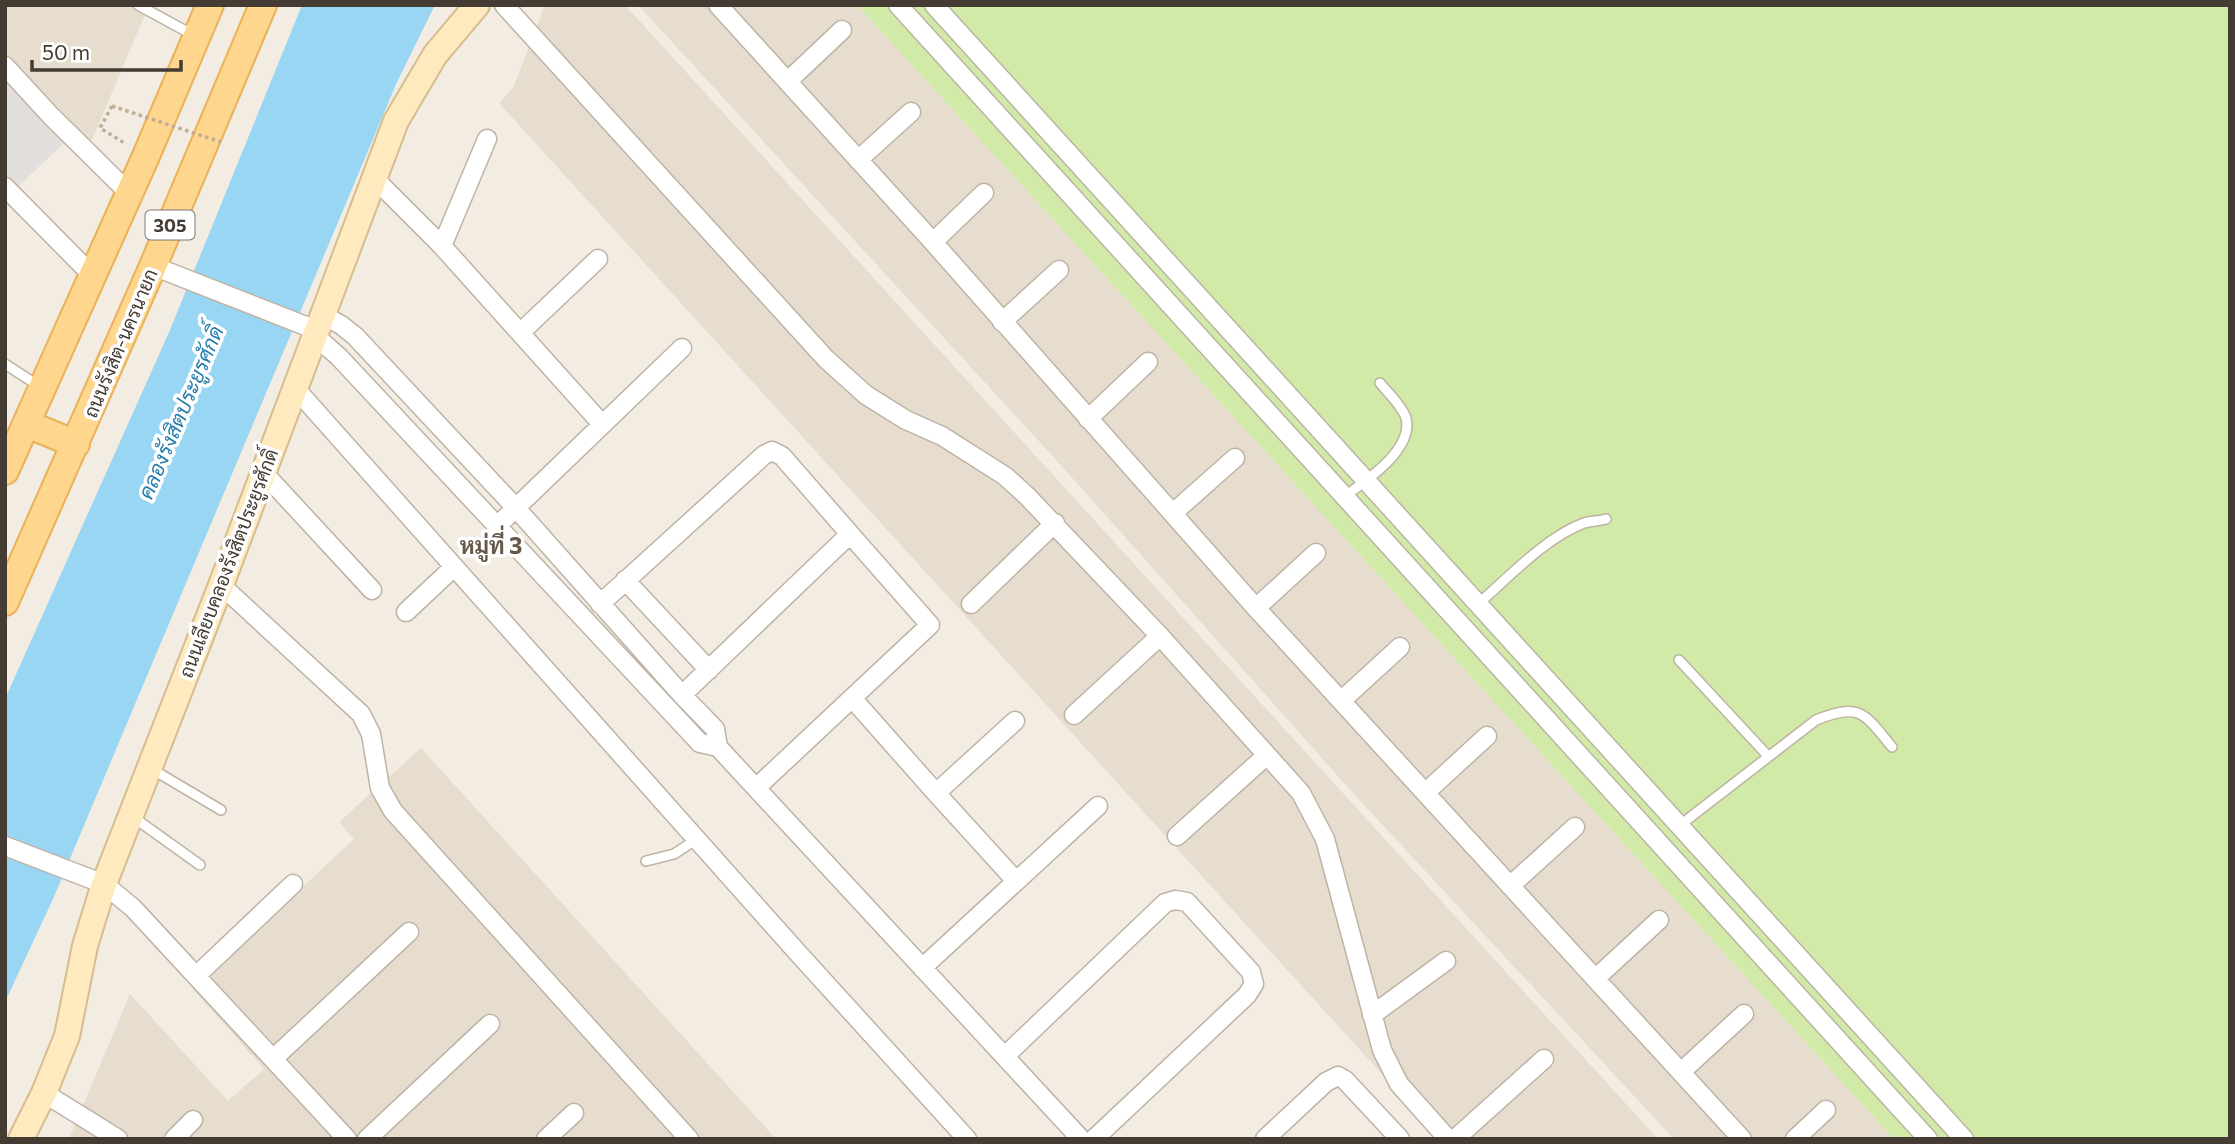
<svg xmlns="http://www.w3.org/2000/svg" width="2235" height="1144" viewBox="0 0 2235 1144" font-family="Commissioner,Sarabun,sans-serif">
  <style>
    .residential { fill: #e6ddcf }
    .green { fill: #d1eaa7 }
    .parking { fill: #e2dedb }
    .water { fill: #99d6f4 }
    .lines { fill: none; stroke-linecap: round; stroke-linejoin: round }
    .lane-casing { stroke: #beb3a4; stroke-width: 12 }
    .street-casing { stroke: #beb3a4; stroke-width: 21 }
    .secondary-casing { stroke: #d5bd8e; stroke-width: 28 }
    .primary-casing { stroke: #eab258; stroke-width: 30 }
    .path { stroke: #c0ad94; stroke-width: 3.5; stroke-dasharray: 3.5 3.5; stroke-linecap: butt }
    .lane { stroke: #fff; stroke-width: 9 }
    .street { stroke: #fff; stroke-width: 18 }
    .secondary { stroke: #ffeabf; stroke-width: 24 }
    .primary { stroke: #ffd68e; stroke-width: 26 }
    .path-bridge { stroke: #c0ad94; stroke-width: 3.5; stroke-dasharray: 3.5 3.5; stroke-linecap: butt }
    .labels { text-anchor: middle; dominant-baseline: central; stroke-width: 7; stroke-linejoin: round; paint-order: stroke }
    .shield { fill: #fff; stroke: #7c7670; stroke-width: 2 }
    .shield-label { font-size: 18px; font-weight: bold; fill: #443b32 }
    .street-label { font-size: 19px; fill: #443b32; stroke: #fff }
    .water-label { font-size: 21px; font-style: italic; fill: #257eac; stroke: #fff }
    .quarter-label { font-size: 23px; font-weight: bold; fill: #675849; stroke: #fff }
  </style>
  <rect width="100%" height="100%" fill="#f2ece2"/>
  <path class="residential" d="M5,5h144l-63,149 -81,-87z
    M545,5h80l1033,1134h-217l-942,-1036 14,-15z
    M638,5h219l1037,1134h-220l-321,-346 -294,-330z
    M421,748l355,391h-707l61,-145 98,107 36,-32 -71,-80 161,-150 -15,-17z"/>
  <path class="green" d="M857,5h1373v1134h-336z"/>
  <path class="parking" d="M5,80l59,63 -52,49 -7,-8z"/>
  <path class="water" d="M302,5h133l-38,77 -344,817 -48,103v-303l165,-369z"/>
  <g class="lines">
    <defs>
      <path id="lane" d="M138,5l57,31
        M5,364l34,22
        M1344,497c21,-16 70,-47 62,-79 -4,-12 -18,-25 -26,-35
        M1478,604c30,-26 68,-67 106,-81 7,-2 15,-2 22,-4
        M1679,660l89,96
        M150,768l71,42
        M133,817l67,48
        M1679,826l137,-106c44,-18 48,-7 76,27
        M646,861l28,-7 23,-15"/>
      <path id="street" d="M504,5l322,354 40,36 40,25 36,16 63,40 22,20 133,140 141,157 24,46 57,211 17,34 49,55
        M718,5l215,237 323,366 486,531
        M898,5l1030,1134
        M934,5l1030,1134
        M5,66l46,50 78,77
        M788,81l54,-51
        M487,139l-45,107 159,177
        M858,160l53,-48
        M374,178l68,68
        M5,187l88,89
        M933,242l51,-49
        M153,266l163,64
        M323,315l18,10 14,11 161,172 166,187 33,34 3,18 363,392
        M1002,322l57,-52
        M521,332l77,-73
        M314,335l25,22 361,386 18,4
        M295,388l502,564 170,187
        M1088,419l60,-57
        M262,471l110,119
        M1173,513l62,-55
        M497,526l185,-178
        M625,580l84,90
        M221,585l140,129 10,20 9,54 13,23 296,328
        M600,604l164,-149 8,-4 10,5 68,78 -168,161
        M971,604l84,-81
        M1256,608l60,-55
        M406,612l48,-45
        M852,698l84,95 79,-72
        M1341,701l59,-54
        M1074,715l86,-79
        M756,788l174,-163 -80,-91
        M936,793l80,88
        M1425,793l62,-57
        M1177,836l90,-81
        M5,846l99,38 29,24 214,231
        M1510,886l65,-59
        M922,968l176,-162
        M196,976l97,-92
        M1596,978l63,-58
        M1372,1015l74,-54
        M1005,1056l160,-153 10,-3 12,2 64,70 3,12 -7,11 -153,144
        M273,1059l136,-127
        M1681,1072l63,-58
        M44,1093l74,46
        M174,1139l19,-19
        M367,1139l123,-115
        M546,1139l28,-26
        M1265,1139l61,-57 12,-6 7,4 55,59
        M1455,1139l89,-80
        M1795,1139l31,-29"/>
      <path id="secondary" d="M21,1139l23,-46 23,-57 18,-90 19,-62 117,-299 175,-464 39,-66 42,-50"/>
      <path id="primary" d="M27,424l49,20
        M5,471l141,-315 64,-151
        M5,602l148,-336 110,-261"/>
    </defs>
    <use href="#lane" class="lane-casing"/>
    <use href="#street" class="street-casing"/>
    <use href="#secondary" class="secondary-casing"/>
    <use href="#primary" class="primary-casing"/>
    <path class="path" d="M112,106l-12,22 26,16"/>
    <use href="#lane" class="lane"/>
    <use href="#street" class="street"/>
    <use href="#secondary" class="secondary"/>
    <use href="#primary" class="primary"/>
    <path class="path-bridge" d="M112,106l109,36"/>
  </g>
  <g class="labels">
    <rect class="shield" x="145.5" y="210.5" width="49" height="29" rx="5"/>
    <g class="shield-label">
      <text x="170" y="225">305</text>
    </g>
    <g class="street-label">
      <text transform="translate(120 343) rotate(-67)">ถนนรังสิต-นครนายก</text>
      <text transform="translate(228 563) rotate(-69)">ถนนเลียบคลองรังสิตประยูรศักดิ์</text>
    </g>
    <g class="water-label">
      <text transform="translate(180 412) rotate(-67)">คลองรังสิตประยูรศักดิ์</text>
    </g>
    <g class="quarter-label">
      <text x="491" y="545">หมู่ที่ 3</text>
    </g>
  </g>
  <rect width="2235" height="1144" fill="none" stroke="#443b32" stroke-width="14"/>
  <path d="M32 60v10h149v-10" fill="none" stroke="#443b32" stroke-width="3.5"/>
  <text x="42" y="60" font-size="21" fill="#443b32" stroke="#ffffff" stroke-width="5" paint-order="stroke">50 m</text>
</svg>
